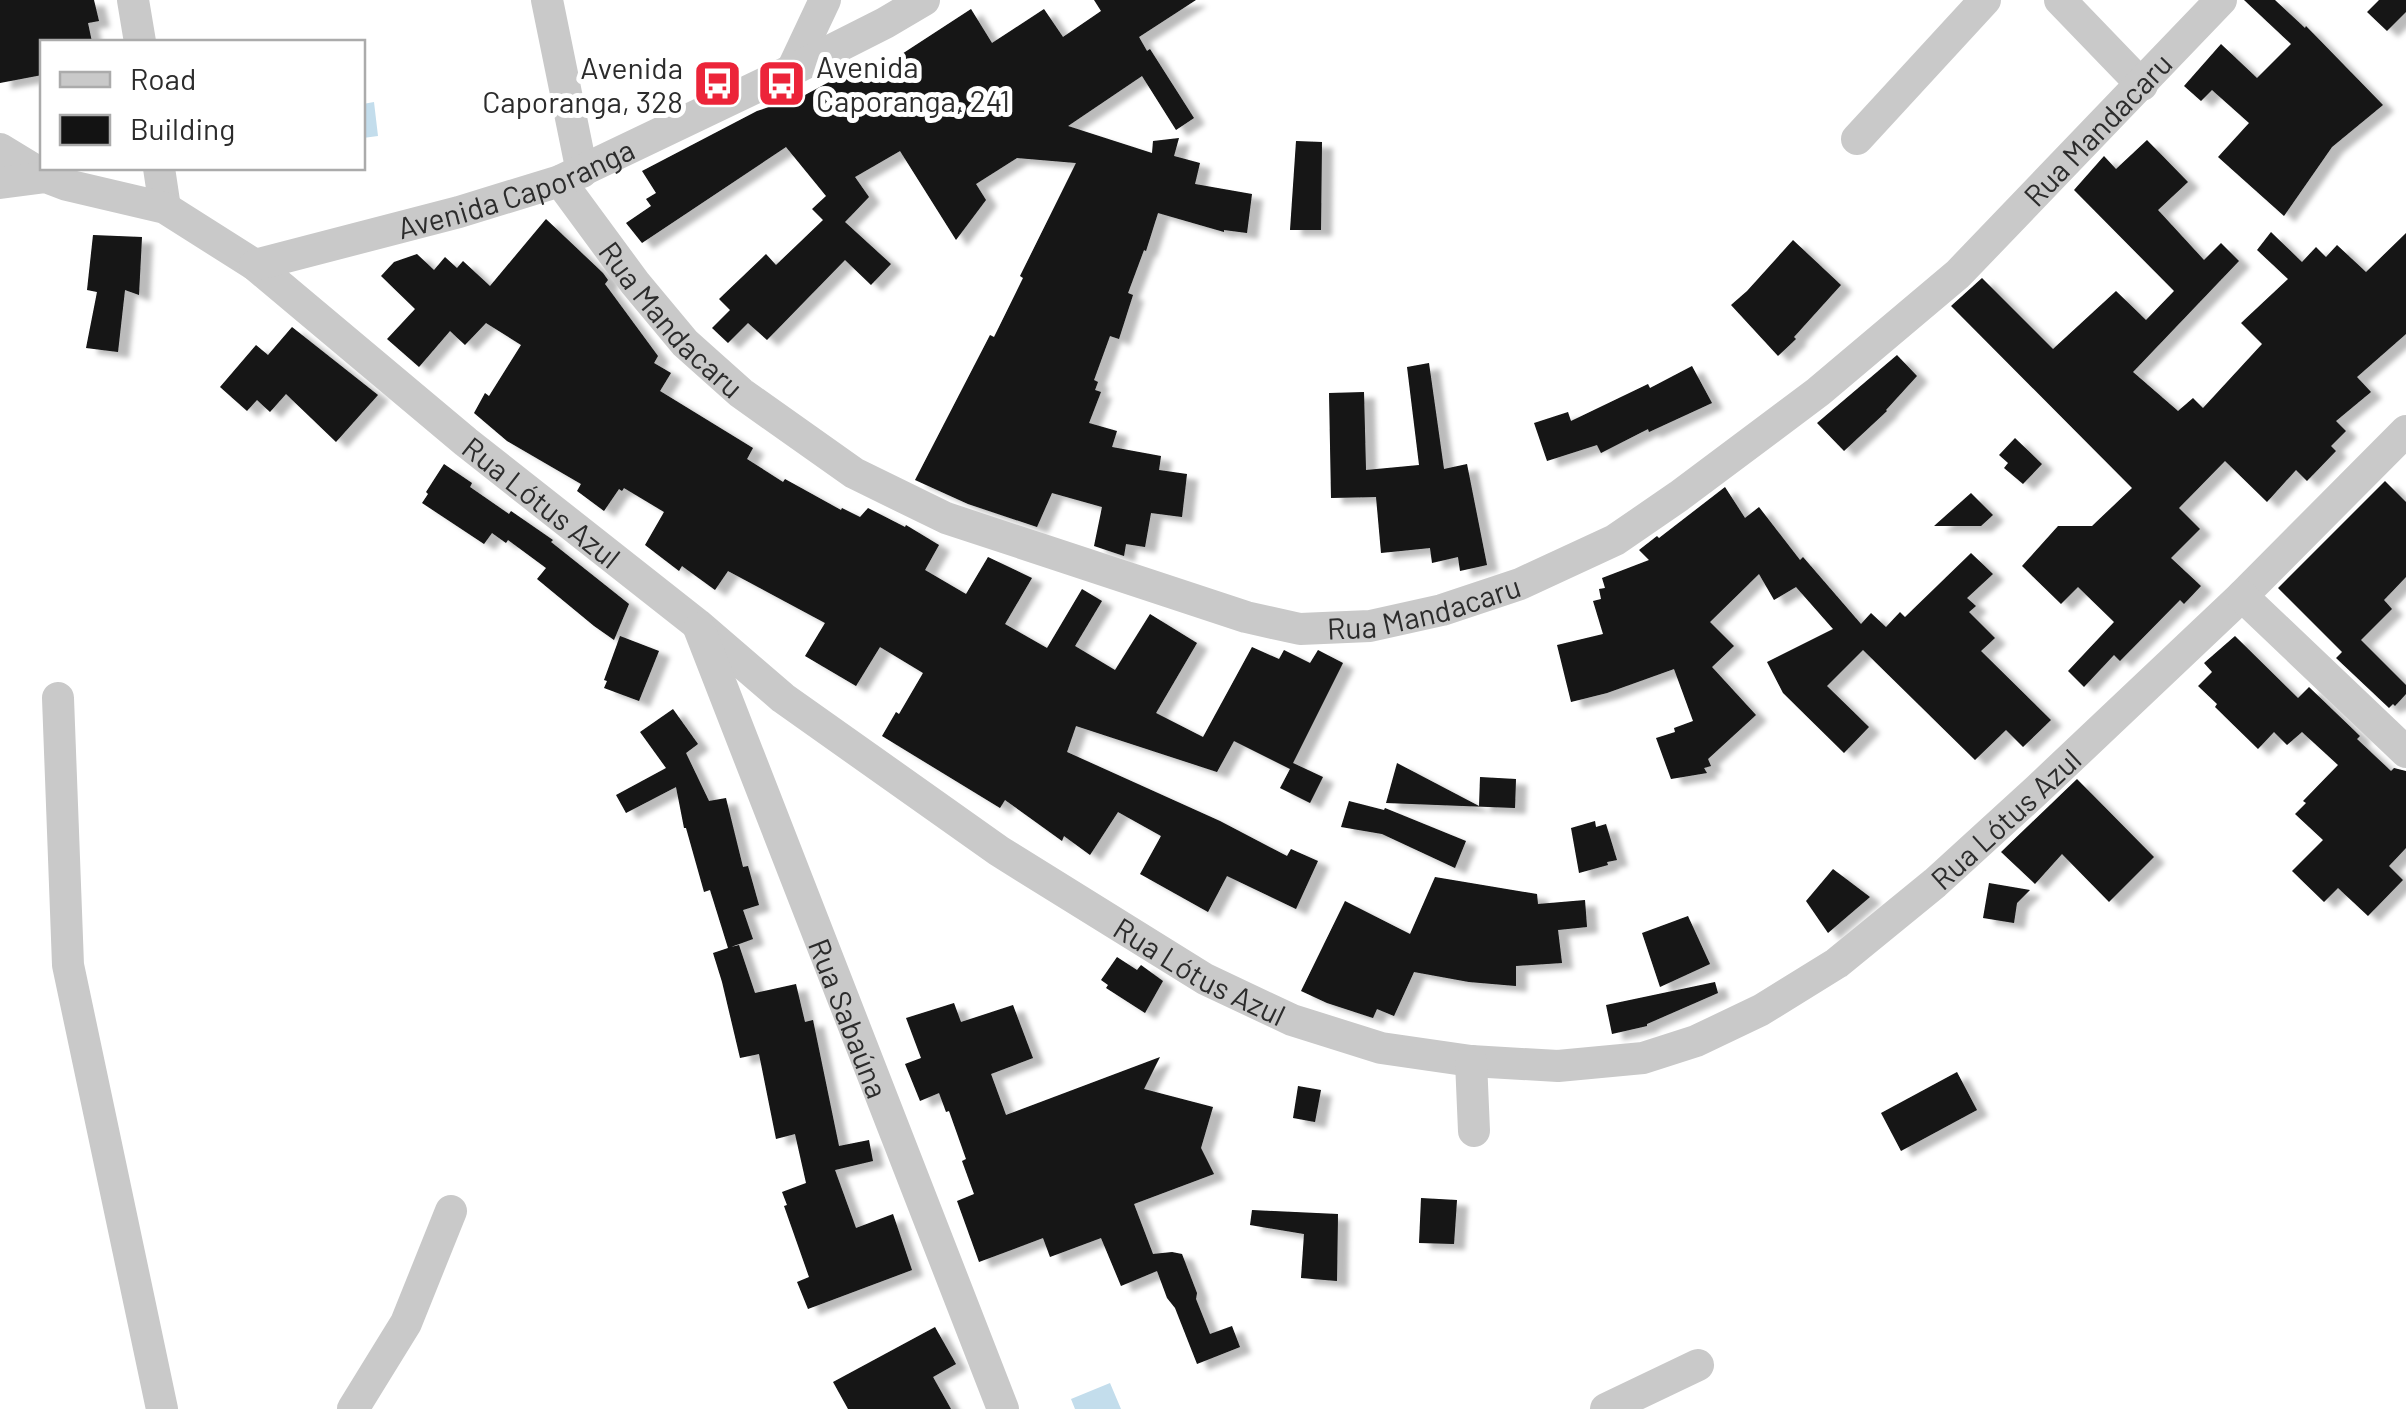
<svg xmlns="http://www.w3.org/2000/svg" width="2406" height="1409" viewBox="0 0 2406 1409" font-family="Barlow,sans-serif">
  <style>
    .water { fill: #c3ddec }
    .building { fill: #131313; filter: url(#shadow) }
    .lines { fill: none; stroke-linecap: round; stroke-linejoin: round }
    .minor { stroke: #c9c9c9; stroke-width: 32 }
    .labels { text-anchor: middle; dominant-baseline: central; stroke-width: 10; stroke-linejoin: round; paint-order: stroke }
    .poi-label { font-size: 30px; fill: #2c2c2c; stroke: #fff; text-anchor: start }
    .street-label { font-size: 30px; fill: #2c2c2c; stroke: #fff }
  </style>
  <defs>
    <filter id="shadow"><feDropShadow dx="11" dy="6" stdDeviation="2.5" flood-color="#0004"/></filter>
  </defs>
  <rect width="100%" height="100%" fill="#fff"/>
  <path class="water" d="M374,102l4,34 -15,2v-34z
    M1110,1383l11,26h-46l-4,-10z"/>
  <path class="building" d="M0,0h94l5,21 -11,2 4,19h-50v33l-42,8z
    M1094,0h102l-57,37 8,14 3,-2 44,69 -18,12 -34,-54 -74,50 84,27 1,-12 26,-3 -5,18 26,7 -5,21 57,10 -5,39 -23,-3v2l-66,-19 -12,38 -2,-1 -16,43 5,2 -14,44 -9,-3 -16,44 4,2 -3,8 6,2 -12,31 28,8 -5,16 49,9 -2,14 28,4 -5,43 -31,-4 -6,34 -19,-3 -2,12 -30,-10 8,-39 -50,-14 -15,34 -69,-23 -53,-24 75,-145 4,2 29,-59 -3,-2 56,-113 -59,-5 -41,26 10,16 -30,40 -56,-89 -45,26 14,20 -24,25 46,42 -20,21 -26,-25 -78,80 -19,-17 -20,20 -16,-15 18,-18 -11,-11 47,-45 10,11 47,-45 -11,-11 14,-13 -40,-49 -144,96 -16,-20 25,-17 -5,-7 10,-6 -14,-22 115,-60 48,-16 61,-33 4,5 12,-6 3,4 86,-56 21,34 52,-34 19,28 38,-26z
    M2244,0h31l30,28 1,-2 77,79 -51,42 -48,69 -66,-59 31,-34 -37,-33 -11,11 -17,-15 37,-42 36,34 34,-34z
    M2379,0h27v12l-19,19 -20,-19z
    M2147,140l41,42 -30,28 46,50 17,-17 18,18 -106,111 45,39 15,-13 10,10 59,-64 -21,-21 47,-44 -31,-29 14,-18 31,30 14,-15 10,10 11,-12 29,27 40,-39v101l-49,43 14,15 -35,29 10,10 -15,15 5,5 -29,30 -11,-11 -29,32 -42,-41 -46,47 21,21 -29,29 30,28 -17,18 -4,-4 -60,61 -6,-6 -30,32 -16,-16 46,-49 -36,-35 -17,17 -39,-38 36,-40h34l40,-38 -181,-182 31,-28 71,71 63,-58 30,29 28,-29 -100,-101 30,-34 12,13z
    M1296,141l26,1 -1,88h-31z
    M546,219l57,54 5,7 -3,4 53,72 -4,7 17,10 -11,18 93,57 -6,11 36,23 2,-3 56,31 1,-2 18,9 8,-9 37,19 1,-2 33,20 -14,25 41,24 22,-37 44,21 -27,46 42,24 35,-59 20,12 -27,45 40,24 35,-56 47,29 -41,70 47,24 49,-90 27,12 5,-9 26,13 8,-13 25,13 -50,100 30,14 -13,26 -30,-15 10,-19 -56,-28 -17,31 -141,-46 -9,26 153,69 67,35 4,-7 27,12 -22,48 -69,-33 -19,36 -68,-38 21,-38 -43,-24 -28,43 -26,-19 -2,5 -57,-41 -5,8 -118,-72 14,-24 3,2 24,-41 -43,-26 -24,39 -51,-30 20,-33 -97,-52 -13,19 -33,-24 -3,5 -34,-26 19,-33 -40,-24 -2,3 -3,-2 -15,22 -27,-20 4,-7 -74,-43 -33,-28 11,-20 4,3 32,-51 -35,-22 -21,22 -15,-14 -31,36 -32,-28 28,-30 -34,-33 13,-14 23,-8 17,16 11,-13 12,11 6,-7 27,25z
    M93,235l49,2 -3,58 -14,-5 -7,62 -32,-4 11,-56 -10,-2z
    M1793,240l48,45 -47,52 2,2 -18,17 -47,-51 16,-14z
    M292,327l86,68 -42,47 -50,-48 -16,18 -13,-12 -10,11 -27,-24 36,-42 12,10z
    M1897,355l20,21 -31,34 1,1 -43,40 -27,-28z
    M1429,363l15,106 23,-5 20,101 -27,6 -2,-14 -26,6 -2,-15 -49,5 -5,-56 -45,1 -2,-105 35,-1 2,78 53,-5 -12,-98z
    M1692,366l20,37 -63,29 -1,-3 -47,24 -4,-8 -50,16 -13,-38 34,-11 3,9 77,-37 2,4z
    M2015,438l27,26 -19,20 -19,-16 4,-5 -9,-8z
    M444,464l28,19 -2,4 39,27 2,-3 42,29 -2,2 78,62 -15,36 -20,-14 -57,-47 9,-11 -38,-28 -2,3 -14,-10 -8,11 -62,-41 6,-9 -2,-2z
    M2385,481l21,21v75l-22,23 8,9 -31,31 45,45v9l-11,12 -2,-2 -4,4 -53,-50 6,-6 -64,-64z
    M1725,487l20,31 14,-11 41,53 3,-3 58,67 10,-11 15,14 14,-15 5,5 66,-64 22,21 -26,24 9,8 -7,6 26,26 -14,13 70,69 -28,27 -17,-17 -31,30 -112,-110 -36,36 42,41 -25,26 -61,-60 -16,-31 66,-33 -37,-42 -22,13 -15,-26 -49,48 24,24 -22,21 44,48 -48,44 3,7 -7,2 3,5 -36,6 -15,-41 19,-6 -1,-4 19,-7 -19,-52 -67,24 -36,9 -14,-57 46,-11 -10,-33 8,-2 -2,-10 6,-1 -3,-10 47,-18 -10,-10 18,-14 2,2z
    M1971,493l22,22 -12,11h-47z
    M620,636l39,15 -20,50 -35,-13 3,-7 -3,-1z
    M2235,636l63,62 11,-11 51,49 -3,3 34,32 3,-3 12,3v77l-17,18 14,14 -35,36 -30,-28 -14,14 -32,-31 31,-31 -28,-26 11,-11 -3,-2 35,-36 -36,-33 -15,13 -13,-13 -16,17 -43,-42 2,-3 -19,-18 14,-14 -8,-9z
    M673,709l25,35 -12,9 23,48 17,-3 17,69 5,-1 11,39 -16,5 10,29 -22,8 8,-2 16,48 41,-9 9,38 8,-2 26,126 30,-6 4,21 -38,9 21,58 37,-14 19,56 -104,39 -11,-27 12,-5 -25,-71 3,-1 -5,-13 24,-9 -11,-49 -19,5 -17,-85 -19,4 -18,-76 -9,-29 15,-5 -18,-58 -6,2 -18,-64h-2l-8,-41 -50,26 -10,-18 50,-27 -26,-36z
    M1397,763l82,43 1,-29 36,2 -1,29 -129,-5z
    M2077,779l77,78 -45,45 -47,-48 -27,30 -34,-32z
    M1349,801l35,9 1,-2 81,33 -11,27 -73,-34 -41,-7z
    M1595,821l1,6 10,-3 11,36 -10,2 1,3 -29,8 -8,-45z
    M1833,869l37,28 -42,36 -22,-32z
    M1435,877l102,17 1,10 47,-4 2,27 -29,3 4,33 -46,3v20l-47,-4 -55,-10 -20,44 -17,-7 -4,9 -46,-15 -26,-12 44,-90 65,33z
    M1989,883l41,7 -13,13 -3,20 -31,-5z
    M1688,916l22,48 -50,23 -18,-54z
    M1117,957l20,13 4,-5 22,16 -18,32 -39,-25 2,-3 -7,-5z
    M1715,982l3,11 -71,31v2l-35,8 -6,-29z
    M954,1003l7,19 52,-17 20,53 -42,16 15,41 154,-58 -16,32 69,18 -12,41 13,26 -80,30 19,50 19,-2 10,2 15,39 -1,6 14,35 22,-8 8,21 -43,17 -22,-56 -8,-10 -10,-27 -36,15 -20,-48 -51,19 -7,-19 -64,24 -22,-61 17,-7 -12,-33 4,-2 -17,-48 -3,1 -7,-19 -19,8 -15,-37 16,-6 -15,-40z
    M1957,1072l20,38 -76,41 -20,-38z
    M1298,1086l23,4 -6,32 -22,-4z
    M1421,1198l36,2 -3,44 -35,-1z
    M1252,1210l86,4 -1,67 -36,-3 3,-44 -54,-9z
    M935,1327l21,37 -23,13 18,32h-103l-15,-27z"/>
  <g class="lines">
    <g class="minor">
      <path d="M133,0l7,42"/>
      <path d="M547,0l35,172"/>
      <path d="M2060,0l82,85"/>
      <path d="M792,70l33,-70"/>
      <path d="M1857,139l128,-139"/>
      <path d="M0,149l46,28"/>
      <path d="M159,168l6,40"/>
      <path id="s1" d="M560,181l75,102 50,60 56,50 113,80 92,45 300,99 54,12 70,-3 72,-16 78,-26 95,-44 64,-44 139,-104 140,-118 263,-274"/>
      <path id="s2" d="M0,183l46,-6 21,8 98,23 90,57 211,177 231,182 86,74 216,153 206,128 87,41 89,28 90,13 87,5 85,-8 53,-17 65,-31 76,-47 98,-80 103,-94 204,-193 164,-165"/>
      <path id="s3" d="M255,265l204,-53 101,-31 232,-111 93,-47 39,-23"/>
      <path d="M2242,596l164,156"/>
      <path id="s4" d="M699,628c99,261 201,521 304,781"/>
      <path d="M58,698l10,267 94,444"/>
      <path d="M1471,1061l3,70"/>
      <path d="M353,1409l53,-86 45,-112"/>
      <path d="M1606,1409l92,-44"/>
    </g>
  </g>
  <defs>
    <symbol id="bus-square" viewBox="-11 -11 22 22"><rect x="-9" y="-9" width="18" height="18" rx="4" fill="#ec2439" stroke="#fff"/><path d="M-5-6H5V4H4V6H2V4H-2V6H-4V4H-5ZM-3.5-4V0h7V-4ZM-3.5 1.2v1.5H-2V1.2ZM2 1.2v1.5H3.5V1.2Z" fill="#fff"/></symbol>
  </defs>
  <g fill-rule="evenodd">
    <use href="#bus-square" x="754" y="56" width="55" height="55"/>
    <use href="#bus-square" x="690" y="56" width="55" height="55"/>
  </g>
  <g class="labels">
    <g class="poi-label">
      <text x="816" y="66">Avenida<tspan x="816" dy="34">Caporanga, 241</tspan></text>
      <text x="683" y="67" text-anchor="end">Avenida<tspan x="683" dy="34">Caporanga, 328</tspan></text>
    </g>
    <g class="street-label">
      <text stroke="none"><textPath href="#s1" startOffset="1858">Rua Mandacaru</textPath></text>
      <text stroke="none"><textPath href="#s3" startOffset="272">Avenida Caporanga</textPath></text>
      <text stroke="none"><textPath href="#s1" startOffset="178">Rua Mandacaru</textPath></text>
      <text stroke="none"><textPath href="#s2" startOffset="648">Rua Lótus Azul</textPath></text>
      <text stroke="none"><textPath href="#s1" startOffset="1018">Rua Mandacaru</textPath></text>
      <text stroke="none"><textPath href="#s2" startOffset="2358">Rua Lótus Azul</textPath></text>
      <text stroke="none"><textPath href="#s2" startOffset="1458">Rua Lótus Azul</textPath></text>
      <text stroke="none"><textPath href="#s4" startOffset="418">Rua Sabaúna</textPath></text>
    </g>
  </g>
  <rect x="40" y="40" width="325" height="130" fill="#ffffff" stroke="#ababab" stroke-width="2.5"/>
  <rect x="60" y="72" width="50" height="15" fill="#c9c9c9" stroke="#ababab" stroke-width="2.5"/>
  <text x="130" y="90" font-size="30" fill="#2c2c2c">Road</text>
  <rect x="60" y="115" width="50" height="30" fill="#131313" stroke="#ababab" stroke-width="2.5"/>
  <text x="130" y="140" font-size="30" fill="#2c2c2c">Building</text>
</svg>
